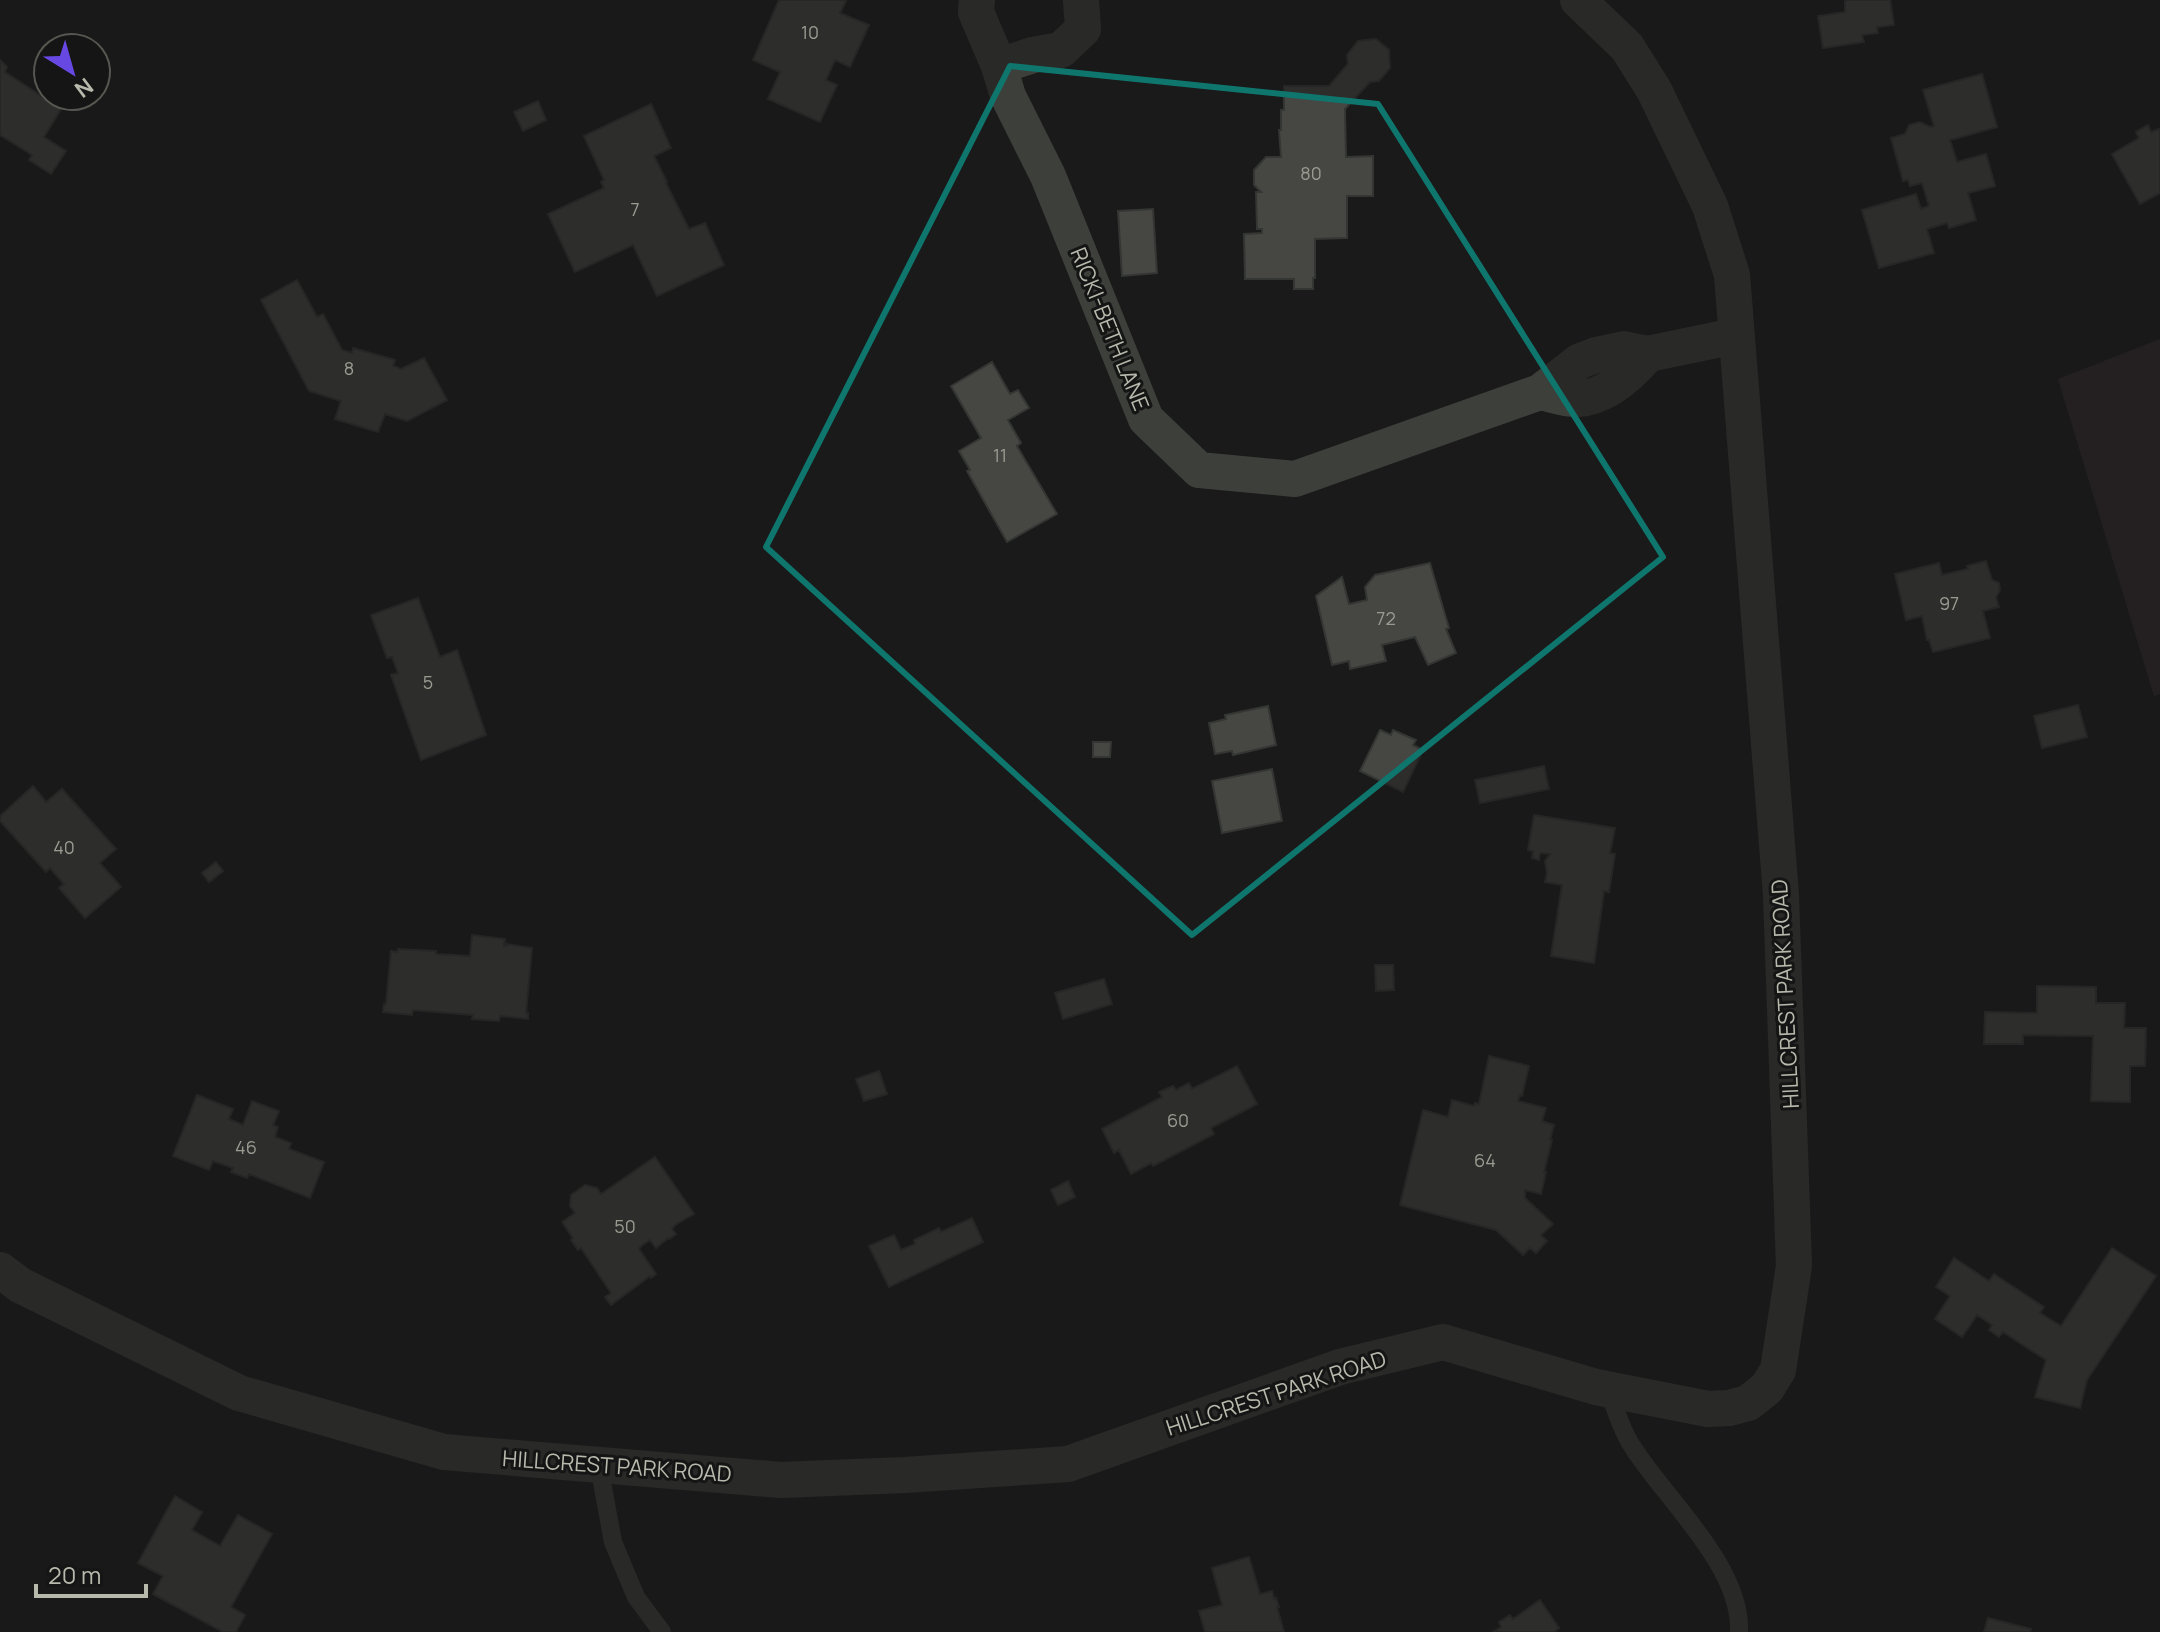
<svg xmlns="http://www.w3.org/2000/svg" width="2160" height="1632" viewBox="0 0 2160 1632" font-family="Manrope,sans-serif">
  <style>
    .green { fill: #32292c }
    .building { fill: #464743; stroke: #343633; stroke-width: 2 }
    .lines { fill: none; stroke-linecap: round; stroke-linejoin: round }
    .lane { stroke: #3d3f3a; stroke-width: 18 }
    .street { stroke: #3d3f3a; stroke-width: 36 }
    .marked { fill: none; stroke: #0f766e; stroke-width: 6; stroke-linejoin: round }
    .labels { text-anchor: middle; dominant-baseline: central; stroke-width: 6; stroke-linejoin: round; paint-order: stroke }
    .number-label { font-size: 18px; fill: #9a9c92 }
    .street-label { font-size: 22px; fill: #b6b9ac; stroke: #141514 }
  </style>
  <rect width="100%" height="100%" fill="#191a19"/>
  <path class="green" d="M2160,339v355l-6,2 -96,-317z"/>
  <path class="building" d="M779,0h65l2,1 -6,12 29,12 -19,42 -15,-7 -9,20 11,5 -17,37 -52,-23 12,-27 -27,-12z
    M1845,0h45l4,25 -17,2 1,6 -16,2 2,7 -41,6 -5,-32 27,-4z
    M1376,39l13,11 1,18 -11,13 -9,1 -25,27 1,48 27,-1v40h-26v42l-32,1v39h-2v11h-19v-10h-49l-1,-45 18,-1v-4h-5l-1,-37h5l-7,-7v-15l12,-13h15l-2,-27h2v-20h3v-24h45l19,-22 -1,-9 11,-14z
    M0,60l7,7 -2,5 56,37 -17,28 22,14 -15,23 -22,-14 3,-5 -32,-20z
    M1982,74l15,53 -47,13 7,22 29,-8 9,32 -27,7 8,27 -27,8 -2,-5 -20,6 7,24 -55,15 -17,-58 54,-16 5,15 8,-3 -7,-23 -12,3 -2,-6 -5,1 -12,-43 14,-4 4,-9 11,-3 10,5 4,-1 -11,-36z
    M538,101l8,19 -23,11 -9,-19z
    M651,104l20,44 -17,8 13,26 -1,1 23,46 16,-6 19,42 -67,31 -24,-51 -58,27 -27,-58 56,-26 -3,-6 3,-2 -20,-44z
    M2148,125l3,7 8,-3 1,2v62l-20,11 -28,-50 27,-16 -3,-6z
    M1153,209l4,64 -35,3 -4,-65z
    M297,280l20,37 6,-3 19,36 10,3 1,-5 42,12 -2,6 8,3 23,-11 23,42 -40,21 -22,-7 -7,18 -43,-13 6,-18 -32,-10 -48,-91z
    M992,362l18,32 8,-4 11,18 -21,12 13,23 -4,3 40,68 -50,28 -40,-71 3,-1 -11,-19 22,-13 -30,-52z
    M1986,561l6,19 7,3 1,7 -4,7 3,10 -16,4 7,27 -57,14 -4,-12h-2l-5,-24 -16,4 -11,-46 44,-11 3,12 26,-6 -1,-3z
    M1430,563l19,65 -3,1 10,24 -28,12 -13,-28 -33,8 4,16 -36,8 -1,-8 -17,4 -16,-69 26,-19 7,27 18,-4 -2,-13 10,-12z
    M418,598l22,59 17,-7 29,85 -65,25 -30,-85 7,-2 -6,-16 -5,1 -16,-43z
    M2078,705l9,32 -45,11 -8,-32z
    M1268,706l8,39 -43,10 -1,-4 -17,3 -6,-31 17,-4 -1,-4z
    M1380,730l11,5 2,-5 23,10 -3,5 10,5 -20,42 -43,-21z
    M1093,742h18l-1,15h-17z
    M1544,766l5,23 -69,14 -5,-23z
    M1272,769l10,52 -60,12 -10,-52z
    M33,786l13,16 16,-13 54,60 -16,14 21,24 -36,31 -26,-30 5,-4 -14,-16 -4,4 -46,-51v-5z
    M1534,815l81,13 -5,25 5,1 -6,38 -5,-1 -10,72 -43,-7 11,-71 -17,-3 2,-9 -2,-12 5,-7 -10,-1 -1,7 -7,-2 1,-7 -5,-1z
    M216,862l7,9 -14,11 -7,-9z
    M472,935l33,4 -1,7h3v-2l25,4 -6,65h2v6l-28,-3 -1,5 -27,-2 1,-4 -60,-5 -1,5 -29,-3 1,-8h2l5,-53 7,1v-3l38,2v3l34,2z
    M1375,965h18l1,25 -18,1z
    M1104,979l8,25 -49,15 -8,-26z
    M2037,986l59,1v16h29l-1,25h22l-1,38h-15v36l-39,-1 2,-65 -70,-1v9h-39l1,-32 52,1z
    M1489,1056l40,10 -7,30 -2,-1 -2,6 28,7 -4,13 12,4 -4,15h2l-8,32h2l-5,22 -16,-4v8l28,26 -12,11 6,6 -11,12 -6,-5 -7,7 -27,-25 -96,-25 23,-95 25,7 4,-17 22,6 1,-3 4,1z
    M1237,1066l20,38 -46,24 3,6 -61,32 -2,-3 -20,11 -12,-24 -5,3 -12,-24 60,-32 -3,-5 14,-6 3,4 13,-7 3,6z
    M879,1071l8,23 -23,7 -8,-22z
    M197,1095l36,14 -4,10 14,6 9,-24 27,10 -6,14 5,2 -3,10 16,6 -2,6 35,13 -14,36 -61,-24 -2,4 -16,-6 2,-4 -20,-7 -4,9 -36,-14z
    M655,1157l39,57 -19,11 -3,4 4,5 -7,5 -1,-1 -12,10 -6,-8 -9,6 -2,3 17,25 -5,4 -1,-2 -39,29 -6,-8 6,-4 -30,-45 -3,2 -7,-10 2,-2 -11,-16 13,-9 -5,-7 1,-11 14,-10 12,3 4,6z
    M1068,1181l7,16 -17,8 -7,-15z
    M972,1218l11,24 -94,45 -20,-41 25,-11 7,15 14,-6 -1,-4 25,-12 2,4z
    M2112,1248l44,28 -69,104 -7,28 -45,-11 11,-37 -43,-28 -4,5 -10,-7 3,-5 -15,-10 -15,22 -27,-18 15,-23 -14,-9 18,-29 35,23 5,-7 50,33 -4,6 21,13z
    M175,1496l27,16 -10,18 28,16 18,-31 34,19 -41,73 14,8 -9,17h-13l-70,-38 10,-18 -25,-13z
    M1249,1557l11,37 12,-3 2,8 2,-1 3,9h-2l7,25h-79l-6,-21 23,-6 -10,-37z
    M1540,1600l19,28 -5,4h-61l8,-5 -2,-5 11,-7 3,4z
    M1988,1618l43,11 -1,3h-46z"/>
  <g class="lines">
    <path class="lane" d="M1608,1389c7,18 13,41 24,57 33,53 110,120 107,186
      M599,1466l14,76 23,55 26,35"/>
    <path class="street" d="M977,0l-1,12 23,54 9,30 40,80 98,243 53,51 96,9 245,-87 40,-31 16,-6 28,-6 24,5 87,-18
      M999,66l34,-11 28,-5 22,-21 -2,-29
      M1540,392c11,2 26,8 38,7 29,-2 53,-25 70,-45
      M0,1270l20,15 219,108 205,59 337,28 124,-5 163,-11 272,-97 103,-25 153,45 112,22 21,-1 19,-5 19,-15 11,-18 16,-104 -13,-371 -49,-620 -22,-69 -56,-116 -27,-43 -49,-47"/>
  </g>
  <path d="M0 0H2160V1632H0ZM1010,66l368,38 285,453 -471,378 -426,-388z" fill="#191a19" fill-opacity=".55" fill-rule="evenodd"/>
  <path class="marked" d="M1010,66l368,38 285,453 -471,378 -426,-388z"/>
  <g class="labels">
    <g class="number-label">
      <text x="810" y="32">10</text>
      <text x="1311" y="173">80</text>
      <text x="635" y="209">7</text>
      <text x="349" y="368">8</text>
      <text x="1000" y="455">11</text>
      <text x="1949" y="603">97</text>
      <text x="1386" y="618">72</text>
      <text x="428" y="682">5</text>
      <text x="64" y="847">40</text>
      <text x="1178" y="1120">60</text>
      <text x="246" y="1147">46</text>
      <text x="1485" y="1160">64</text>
      <text x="625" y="1226">50</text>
    </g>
    <g class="street-label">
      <text transform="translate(1110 329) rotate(68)">RICKI-BETH LANE</text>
      <text transform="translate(1785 994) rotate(-93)">HILLCREST PARK ROAD</text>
      <text transform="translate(1276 1393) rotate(-18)">HILLCREST PARK ROAD</text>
      <text transform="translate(617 1466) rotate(4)">HILLCREST PARK ROAD</text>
    </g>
  </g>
  <g transform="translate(72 72) rotate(143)"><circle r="38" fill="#141514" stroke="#555751" stroke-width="2"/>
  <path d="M0-6L14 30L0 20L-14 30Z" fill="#6748e3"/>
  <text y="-12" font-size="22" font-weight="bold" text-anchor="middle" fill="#b6b9ac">N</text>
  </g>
  <path d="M36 1584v12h110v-12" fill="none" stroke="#b6b9ac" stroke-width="4"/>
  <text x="48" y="1584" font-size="24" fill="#b6b9ac" stroke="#141514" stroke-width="6" paint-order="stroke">20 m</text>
</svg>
